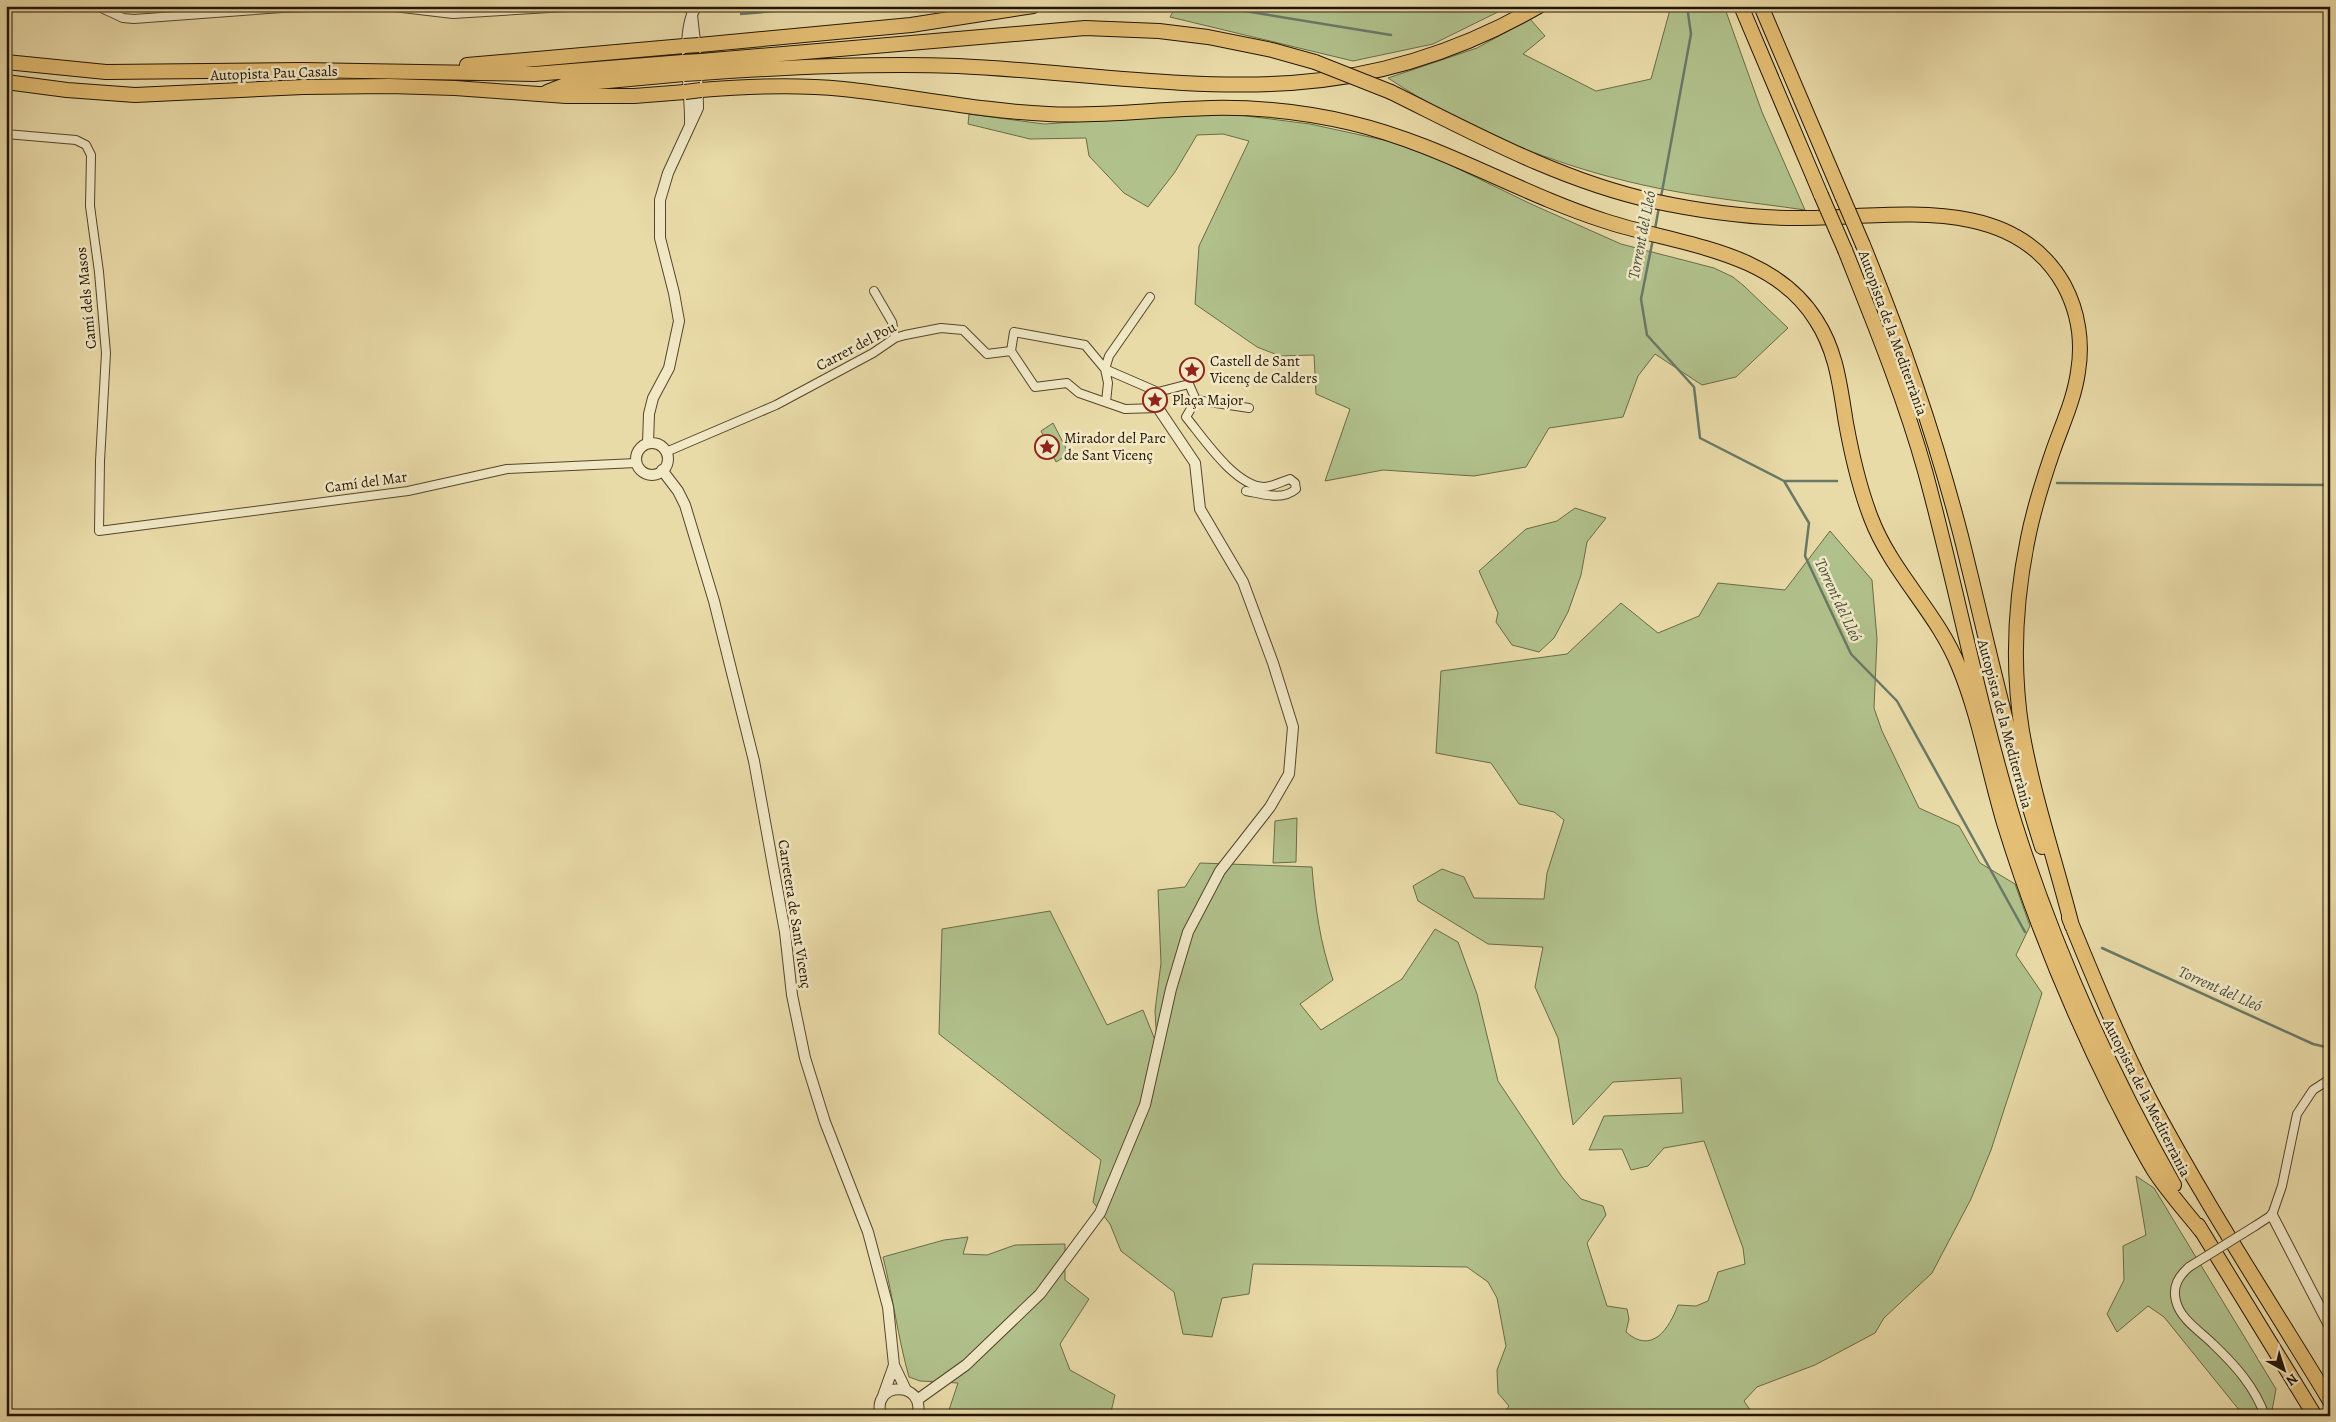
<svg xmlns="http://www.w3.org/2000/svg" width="2336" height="1422" viewBox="0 0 2336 1422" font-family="Alegreya,serif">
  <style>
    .green { fill: #b1c18c; stroke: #6a6b46 }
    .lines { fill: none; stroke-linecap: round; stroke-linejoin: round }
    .stream { stroke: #697967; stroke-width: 2.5 }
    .minor-casing { stroke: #55462b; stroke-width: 10 }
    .tertiary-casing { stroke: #55462b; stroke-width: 12 }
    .motorway-casing { stroke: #241501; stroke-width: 16 }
    .minor { stroke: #f1e8c6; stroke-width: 8 }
    .tertiary { stroke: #f1e8c6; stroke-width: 10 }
    .motorway { stroke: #e4be74; stroke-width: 14 }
    .minor-bridge-casing { stroke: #55462b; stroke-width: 10; stroke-linecap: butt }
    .motorway-bridge-casing { stroke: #241501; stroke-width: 16; stroke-linecap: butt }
    .minor-bridge { stroke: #f1e8c6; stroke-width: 8 }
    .motorway-bridge { stroke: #e4be74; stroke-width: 14 }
    .labels { text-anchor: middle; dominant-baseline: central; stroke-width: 5; stroke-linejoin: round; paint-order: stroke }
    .street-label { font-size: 15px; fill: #241501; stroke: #f1e8c6 }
    .poi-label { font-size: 15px; fill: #241501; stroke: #f1e8c6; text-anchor: start }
    .water-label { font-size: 16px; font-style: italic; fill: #4c4f3c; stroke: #f1e8c6 }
  </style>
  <rect width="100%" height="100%" fill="#e9dba8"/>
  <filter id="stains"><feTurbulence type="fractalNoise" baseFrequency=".004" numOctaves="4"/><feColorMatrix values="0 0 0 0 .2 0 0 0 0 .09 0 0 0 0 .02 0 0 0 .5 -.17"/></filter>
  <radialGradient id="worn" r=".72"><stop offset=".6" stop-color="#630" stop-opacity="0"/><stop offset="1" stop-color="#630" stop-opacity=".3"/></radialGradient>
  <path class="green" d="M1176,6h334l-77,38 -80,17 -183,-44z
    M1671,6h53l38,106 43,98c-54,-8 -109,-13 -162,-25 -90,-20 -178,-56 -255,-107l89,-30 53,-29 15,17 -22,18 73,37 55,-12z
    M969,114l75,10 118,-8 69,-2 79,10 78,17 48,17 95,46 90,40 93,24 19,9 11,9 44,42 -52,49 -34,8 -47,-31 -17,22 -15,41 -74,11 -23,39 -52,9 -91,-6 -58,11 25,-72 -34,-15 -2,-39 -34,1 -23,-9 -62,-43 4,-58 50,-105 -26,-7 -26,1 -22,37 -27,35 -24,-14 -35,-37 -3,-18 -56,1 -62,-15z
    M1053,423l16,31 -13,8 -15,-31z
    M1575,508l31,10 -19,24 -6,33 -13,37 -14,26 -15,14 -27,-7 -16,-23 2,-9 -19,-42 47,-42 31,-8z
    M1830,531l42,49 5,59 -3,69 8,23 37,77 40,18 21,37 35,21 15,42 -14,29 26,38 -51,157 -20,49 -39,74 -48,45 -9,15 -60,32 -58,22 -13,14 10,15h-252l7,-10 -11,-13 -1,-23 9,-24 -9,-48 -9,-16 -21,-15 -214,-3 -4,30 -27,4 -10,39 -29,-3 -9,-42 -53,-41 -11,-27 -17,-22 8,-42 -162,-126 3,-105 108,-18 57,114 36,-15 14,35 -2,-34 6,-48 -3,-73 27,-3 15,-24 112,4c3,39 8,76 21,113l-33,24 21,26 81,-51 33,-50 23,13 19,52 21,87 64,96 19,22 22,7 3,9 -19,28 20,63 20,3 2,10 -3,13c26,23 43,-3 52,-27l18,1 12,-5 10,-29 27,-8 -2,-16 -39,-107 -40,7 -16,18 -17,4 -9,-21 -33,1 15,-34 79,-3 -2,-35 -68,4 -40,43 -15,-87 -23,-51 8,-40 -55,-3 -70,-43 -5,-15 29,-17 22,8 10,21 70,1 3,-26 17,-53 -10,-8 -35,-8 -28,-41 -55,-10 5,-82 126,-17 54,-51 37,30 41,-17 19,-33 67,7z
    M1297,818l-1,44 -23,1 2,-42z
    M2136,1176l18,12 122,201 -5,27h-27l-80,-99 -16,-11 -31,26 -10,-18 17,-34 -1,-34 23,-11z
    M968,1237l-5,17 24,1 28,-10 50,-1v36l24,19 -29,45 10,26 45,25 -5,21h-163l11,-33 -38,-2 -11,-4c-11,-39 -16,-80 -26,-120l61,-17z"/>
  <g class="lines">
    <path class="stream" d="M1082,10l138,-3 171,28
      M741,14l87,-8
      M1661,197l30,-163 -4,-28
      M1655,229l4,-22
      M1653,239l-12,60 6,36 47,52 6,51 84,43 25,42 -4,33 46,98 46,47 128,231
      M1784,481h53
      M2057,483l273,2
      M2102,948l211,96 17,4"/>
    <defs>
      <path id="minor" d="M97,6l26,12 11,1 148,-11 57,-2
        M385,6l68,8 130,-8
        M684,6l9,5
        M6,134l70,6 10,5 5,10 -1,51 9,66 7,81 -6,108 -1,70 309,-40 99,-22 129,-6
        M874,291l18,31 3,16
        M1011,351l24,36 32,-4 12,10 46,16 33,-1v-16
        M1011,351l3,-19 71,13 20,24 53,23
        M1105,369l4,-13 41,-59
        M1105,369l3,14 -2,19
        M1158,392l31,-8 7,16
        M1196,400l-10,17c18,22 49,69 78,70 8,0 19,-6 26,-8l5,4 1,6c-14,12 -33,5 -50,2
        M1196,400l53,8
        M666,452l110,-47 97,-52 22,-15 10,-3 36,-7 22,2 24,24 24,-3
        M2255,1226l17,-11 10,-29 15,-72 16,-24 17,-11
        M2189,1267c-10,9 -17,19 -13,34 4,18 25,31 37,43 22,21 42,43 52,72"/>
      <path id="tertiary" d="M692,15l4,36
        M690,123c1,-29 -11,-96 7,-117
        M648,443l1,-29 4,-16 16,-30 10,-47 -5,-28 -14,-55v-38l8,-27 30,-65 -1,-40
        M636 459a16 16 0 1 1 32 0a16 16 0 1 1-32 0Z
        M662,470l16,21 7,14 29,96 40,160 31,171 7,63 13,63 20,64 43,110 20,75 6,58 12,25
        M2272,1215l58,112
        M883,1396l11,-31
        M917,1400l49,-35 74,-71 60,-81 45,-108 26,-116 17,-57 32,-61 50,-64 19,-33 4,-47 -20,-64 -30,-81 -43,-73 -5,-46 -37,-55
        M881,1416c-11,-36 47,-35 36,0"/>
      <path id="motorway" d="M1741,6l80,189
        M1761,6l81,190
        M699,45l212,-20 122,-19
        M701,61l384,-33 74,3 49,6 64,13 43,12
        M6,62l100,10 196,-2 232,4 149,-12
        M467,65l217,-19
        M701,73c86,-6 171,-10 257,-7 110,5 223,24 333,17 88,-6 172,-33 248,-77
        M6,82l61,8 68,5 168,-8 86,-1 66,2 111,8h68l51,-4
        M701,90c48,-4 94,-6 142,-1 68,7 136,22 205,25 54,3 109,-5 163,-6 47,-1 94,4 140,15 89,21 167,70 254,98 72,24 167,28 211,99 21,32 24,67 30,103 6,33 13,64 25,95 21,55 66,94 88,149 20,48 30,106 45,156 29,94 66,185 110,273 13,25 26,52 41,76 14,21 32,41 47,60
        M547,92l18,-7 119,-11
        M1391,92c85,42 168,88 262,109 47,10 96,17 144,17 89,1 214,-28 267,67 14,26 19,57 14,87 -4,28 -16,53 -25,79 -10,29 -19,57 -25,87 -13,63 -16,130 -6,193 11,64 34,132 50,195
        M1863,245c39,95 72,191 98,291 26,104 48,209 81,311
        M1845,250c29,73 59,146 80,221 32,117 54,237 90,353 40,126 94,246 159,361
        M2069,918c25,61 50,122 80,180 55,104 120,202 181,303
        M2198,1225l117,191"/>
    </defs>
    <use href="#minor" class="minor-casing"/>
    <use href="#tertiary" class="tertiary-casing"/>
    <use href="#motorway" class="motorway-casing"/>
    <use href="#minor" class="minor"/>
    <use href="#tertiary" class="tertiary"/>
    <use href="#motorway" class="motorway"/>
    <defs>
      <path id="minor-bridge" d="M2189,1267l66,-41"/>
      <path id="motorway-bridge" d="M684,46l15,-1
        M683,62l18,-1
        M1315,62l76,30
        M684,74l17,-1
        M685,92l16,-2
        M1821,195l24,55
        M1842,196l21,49"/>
    </defs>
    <use href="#minor-bridge" class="minor-bridge-casing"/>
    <use href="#motorway-bridge" class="motorway-bridge-casing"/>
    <use href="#minor-bridge" class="minor-bridge"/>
    <use href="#motorway-bridge" class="motorway-bridge"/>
  </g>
  <defs>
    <symbol id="sight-ring" viewBox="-11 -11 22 22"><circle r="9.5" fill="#f1e8c6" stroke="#8f2418" stroke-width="1.5"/><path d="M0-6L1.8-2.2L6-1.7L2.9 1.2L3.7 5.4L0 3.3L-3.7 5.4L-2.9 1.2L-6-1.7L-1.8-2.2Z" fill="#8f2418"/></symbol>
  </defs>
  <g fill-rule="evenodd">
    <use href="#sight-ring" x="1178" y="356" width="28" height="28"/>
    <use href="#sight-ring" x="1141" y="386" width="28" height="28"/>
    <use href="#sight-ring" x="1033" y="433" width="28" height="28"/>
  </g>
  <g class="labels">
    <g class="street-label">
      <text transform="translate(274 73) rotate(-2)">Autopista Pau Casals</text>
      <text transform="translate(86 298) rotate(-96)">Camí dels Masos</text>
      <text transform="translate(1893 333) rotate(70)">Autopista de la Mediterrània</text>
      <text transform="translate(856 346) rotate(-28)">Carrer del Pou</text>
      <text transform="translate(366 482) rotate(-8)">Camí del Mar</text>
      <text transform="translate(2005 724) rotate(75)">Autopista de la Mediterrània</text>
      <text transform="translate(795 914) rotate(81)">Carretera de Sant Vicenç</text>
      <text transform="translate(2147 1098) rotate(63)">Autopista de la Mediterrània</text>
    </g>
    <g class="poi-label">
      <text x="1210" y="361">Castell de Sant<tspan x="1210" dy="17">Vicenç de Calders</tspan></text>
      <text x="1172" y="400">Plaça Major</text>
      <text x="1064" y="438">Mirador del Parc<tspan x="1064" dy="17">de Sant Vicenç</tspan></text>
    </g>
    <g class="water-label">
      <text transform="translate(1642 235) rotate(-79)">Torrent del Lleó</text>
      <text transform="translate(1838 600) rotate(65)">Torrent del Lleó</text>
      <text transform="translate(2220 989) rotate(24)">Torrent del Lleó</text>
    </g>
  </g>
  <rect width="2336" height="1422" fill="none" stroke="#e9dba8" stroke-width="25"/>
  <rect x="8" y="8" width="2321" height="1407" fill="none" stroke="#241501" stroke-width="2.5"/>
  <rect x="12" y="12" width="2311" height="1397" fill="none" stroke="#241501"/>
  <g transform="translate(2284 1370) rotate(141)" stroke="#f1e8c6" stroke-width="4" paint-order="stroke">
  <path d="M0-4L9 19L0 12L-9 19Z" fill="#241501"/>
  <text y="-8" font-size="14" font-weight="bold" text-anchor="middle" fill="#241501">N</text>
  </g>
  <rect width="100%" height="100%" filter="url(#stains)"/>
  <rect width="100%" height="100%" fill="url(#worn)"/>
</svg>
